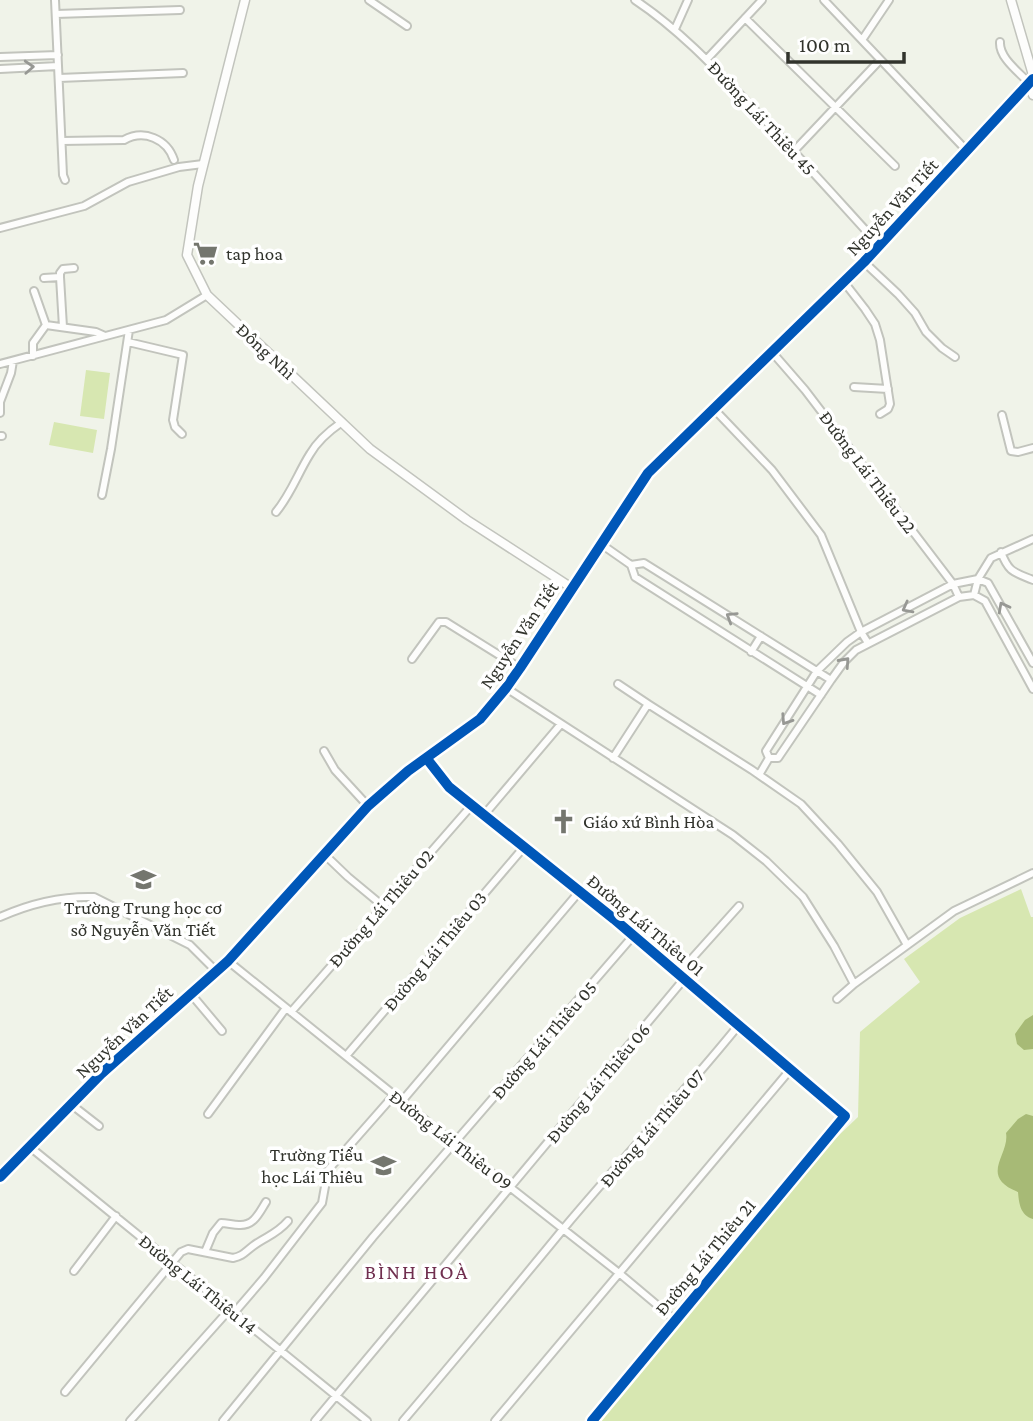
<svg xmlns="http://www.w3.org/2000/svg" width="1033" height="1421" viewBox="0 0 1033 1421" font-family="'Crimson Pro',serif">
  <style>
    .green { fill: #d7e7b1 }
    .water { fill: #a7ba76 }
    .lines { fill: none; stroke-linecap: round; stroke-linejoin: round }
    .minor-casing { stroke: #c2c4bd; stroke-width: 10 }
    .tertiary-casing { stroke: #c2c4bd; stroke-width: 11 }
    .minor { stroke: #fdfdfc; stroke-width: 6 }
    .tertiary { stroke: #fdfdfc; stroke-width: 8 }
    .cycleway-casing { stroke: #fff; stroke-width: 15 }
    .cycleway { stroke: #0057b8; stroke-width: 10 }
    .oneway { stroke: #979894 }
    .labels { text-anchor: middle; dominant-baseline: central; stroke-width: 7; stroke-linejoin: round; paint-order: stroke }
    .street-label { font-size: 19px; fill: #31332c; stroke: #fff }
    .poi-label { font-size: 19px; fill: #31332c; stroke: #fff; text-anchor: start }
    .neighbourhood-label { font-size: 21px; letter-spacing: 2px; fill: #702f4f; stroke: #fff }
  </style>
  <rect width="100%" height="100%" fill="#f0f3e9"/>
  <path class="green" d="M86,370l24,3 -6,46 -24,-3z
    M54,422l43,8 -4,23 -44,-8z
    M1021,889l10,28h2v504h-437l221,-265 41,-39 2,-85 60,-50 -16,-23 56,-41z"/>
  <path class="water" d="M1033,1015v34l-9,1 -7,-6 -2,-10 10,-14z
    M1026,1114l7,2v103c-13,-4 -14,-16 -15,-27 -40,-16 -8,-37 -12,-59l12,-14z"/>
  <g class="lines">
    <defs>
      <path id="minor" d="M55,0l8,175 2,5
        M369,0l38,26
        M635,0c45,30 81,69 118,108 43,45 84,91 126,137
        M824,0l143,151
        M56,14l124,-4
        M745,18l150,148
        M675,29l13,-29
        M862,40l27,-40
        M1000,42c-1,16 19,30 29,41
        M0,57l58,-2
        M707,59l55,-59
        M0,69l58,-3
        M59,78l124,-5
        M62,141l62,-1c20,-11 43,-1 50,20
        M794,151l86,-91
        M0,228l84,-22 44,-24 51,-15 24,-3
        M864,262l34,32 17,19 11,19 16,16 13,9
        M60,277l3,50
        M44,278l16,-1v-4l3,-4 11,-1
        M844,282l21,27 10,15 5,16 10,64 -2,5 -8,5
        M46,325l50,7 9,4
        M128,342l55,13 -10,65 2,7 7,7
        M772,352l33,38 148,194 6,13
        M33,356v-13l13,-18 -12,-34
        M0,364l166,-44 41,-25
        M854,387l34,2
        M0,402l11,-29 2,-12
        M0,402v11
        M714,409l58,61 49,65 40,97 7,11
        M1002,415l9,36 7,1 15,-4
        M0,436h2
        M102,495l9,-46 18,-119
        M276,512c15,-18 22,-39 34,-58 8,-14 19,-23 32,-32
        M601,544l30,21 4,12 186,118
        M1001,552c8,21 13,20 32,28
        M631,565l13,-2 187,117
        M974,595l4,-16 13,-21 42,-19
        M751,652l10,-16
        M412,659l27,-37h7l74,46
        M618,684l30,20
        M506,688l227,147 33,26 37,36 31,49 20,38
        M324,751l11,19 33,36
        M613,758l35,-54 104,66 49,34 37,40 39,48 30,53
        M769,758h9l53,-78 13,-18 12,-12 103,-53 15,-2 11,6 48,88
        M427,759l22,28 165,132 231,197 -253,305
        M759,775l10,-17 -3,-7 51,-80 30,-29 14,-10 92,-48 25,-5 10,4 45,80
        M484,815l77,-91
        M324,854l24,23 35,29
        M0,917c29,-13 62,-21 94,-20l96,48 26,26
        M228,961l227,183 164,129 56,47
        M678,974l61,-68
        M191,994l31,37
        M837,999l17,-15 100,-73 79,-38
        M291,1012l181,-207
        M346,1056l178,-209
        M402,1101l177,-209
        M72,1105l27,21
        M208,1114l78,-106
        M30,1147l337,274
        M205,1252l8,-19 8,-10c6,0 12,2 18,2 15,1 20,-12 27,-23
        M74,1271l42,-55
        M234,1313l30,-35 58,-75 6,-33 66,-75
        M65,1392l116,-140 7,-3 45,9c10,-2 12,-6 20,-12 13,-10 23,-11 35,-25
        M130,1421l100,-112
        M223,1421l150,-184 260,-301
        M315,1421l369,-442
        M403,1421c54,-64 108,-128 161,-193 57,-68 118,-133 174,-202
        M495,1421l295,-351"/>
      <path id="tertiary" d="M245,0l-47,186 -11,69 20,40 163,154 97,71 105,68
        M1011,0l22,75
        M1029,83l4,12
        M0,1177l101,-103 127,-113 140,-155 40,-35 72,-52 26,-31 14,-20 128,-195 216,-211 169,-183"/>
    </defs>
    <use href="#minor" class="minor-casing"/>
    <use href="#tertiary" class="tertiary-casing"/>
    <use href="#minor" class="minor"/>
    <use href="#tertiary" class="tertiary"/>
    <defs>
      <path id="cycleway" d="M427,759l22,28 165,132 231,197 -253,305
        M0,1177l101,-103 127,-113 140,-155 40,-35 72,-52 26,-31 14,-20 128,-195 216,-211 169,-183"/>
    </defs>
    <use href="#cycleway" class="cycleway-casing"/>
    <use href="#cycleway" class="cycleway"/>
  </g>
  <defs><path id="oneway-chevron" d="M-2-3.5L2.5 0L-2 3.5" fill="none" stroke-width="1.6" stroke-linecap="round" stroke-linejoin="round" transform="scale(1.75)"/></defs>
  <g class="oneway">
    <use href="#oneway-chevron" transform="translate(29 67) rotate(-3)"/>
    <use href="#oneway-chevron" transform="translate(1003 607) rotate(-118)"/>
    <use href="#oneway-chevron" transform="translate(907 608) rotate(152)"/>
    <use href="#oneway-chevron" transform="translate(731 617) rotate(-148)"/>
    <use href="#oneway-chevron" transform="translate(845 662) rotate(-48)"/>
    <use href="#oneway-chevron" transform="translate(786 720) rotate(123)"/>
  </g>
  <defs>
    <symbol id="supermarket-bare" viewBox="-9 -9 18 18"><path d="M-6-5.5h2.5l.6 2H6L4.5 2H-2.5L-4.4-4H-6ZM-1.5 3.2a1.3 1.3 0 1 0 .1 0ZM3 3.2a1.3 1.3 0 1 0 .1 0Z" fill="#74766e" stroke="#fff" stroke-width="2.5" paint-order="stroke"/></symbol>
    <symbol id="church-bare" viewBox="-9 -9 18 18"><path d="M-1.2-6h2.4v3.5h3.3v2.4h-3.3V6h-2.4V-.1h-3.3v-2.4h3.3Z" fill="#74766e" stroke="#fff" stroke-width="2.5" paint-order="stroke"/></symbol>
    <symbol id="school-bare" viewBox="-9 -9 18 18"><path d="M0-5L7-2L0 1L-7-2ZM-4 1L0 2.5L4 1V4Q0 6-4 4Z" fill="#74766e" stroke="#fff" stroke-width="2.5" paint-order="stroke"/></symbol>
  </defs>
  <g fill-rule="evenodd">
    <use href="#supermarket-bare" x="188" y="236" width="35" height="35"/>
    <use href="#church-bare" x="546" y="804" width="35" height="35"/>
    <use href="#school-bare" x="126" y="862" width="35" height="35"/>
    <use href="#school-bare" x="366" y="1148" width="35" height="35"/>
  </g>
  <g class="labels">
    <g class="street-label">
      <text transform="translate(762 118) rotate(47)">Đường Lái Thiêu 45</text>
      <text transform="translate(892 207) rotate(-47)">Nguyễn Văn Tiết</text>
      <text transform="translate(266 351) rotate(43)">Đông Nhì</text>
      <text transform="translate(868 472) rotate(53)">Đường Lái Thiêu 22</text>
      <text transform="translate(519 635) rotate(-56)">Nguyễn Văn Tiết</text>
      <text transform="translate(381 908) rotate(-49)">Đường Lái Thiêu 02</text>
      <text transform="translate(646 925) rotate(40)">Đường Lái Thiêu 01</text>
      <text transform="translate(435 951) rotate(-50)">Đường Lái Thiêu 03</text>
      <text transform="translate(124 1032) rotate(-43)">Nguyễn Văn Tiết</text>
      <text transform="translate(544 1040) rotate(-49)">Đường Lái Thiêu 05</text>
      <text transform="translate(598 1083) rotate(-50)">Đường Lái Thiêu 06</text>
      <text transform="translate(652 1128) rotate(-49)">Đường Lái Thiêu 07</text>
      <text transform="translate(451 1140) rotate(38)">Đường Lái Thiêu 09</text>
      <text transform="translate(705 1257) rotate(-50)">Đường Lái Thiêu 21</text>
      <text transform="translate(198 1284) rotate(39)">Đường Lái Thiêu 14</text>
    </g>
    <g class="poi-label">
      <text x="226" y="253">tap hoa</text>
      <text x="583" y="821">Giáo xứ Bình Hòa</text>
      <text x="143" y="907" text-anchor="middle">Trường Trung học cơ<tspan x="143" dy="22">sở Nguyễn Văn Tiết</tspan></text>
      <text x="363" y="1154" text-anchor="end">Trường Tiểu<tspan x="363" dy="22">học Lái Thiêu</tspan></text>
    </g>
    <g class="neighbourhood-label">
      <text x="417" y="1272">BÌNH HOÀ</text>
    </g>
  </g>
  <path d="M788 52v10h116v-10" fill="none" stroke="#31332c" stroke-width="3.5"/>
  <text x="799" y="52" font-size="21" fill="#31332c" stroke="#ffffff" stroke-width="5" paint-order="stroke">100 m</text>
</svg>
